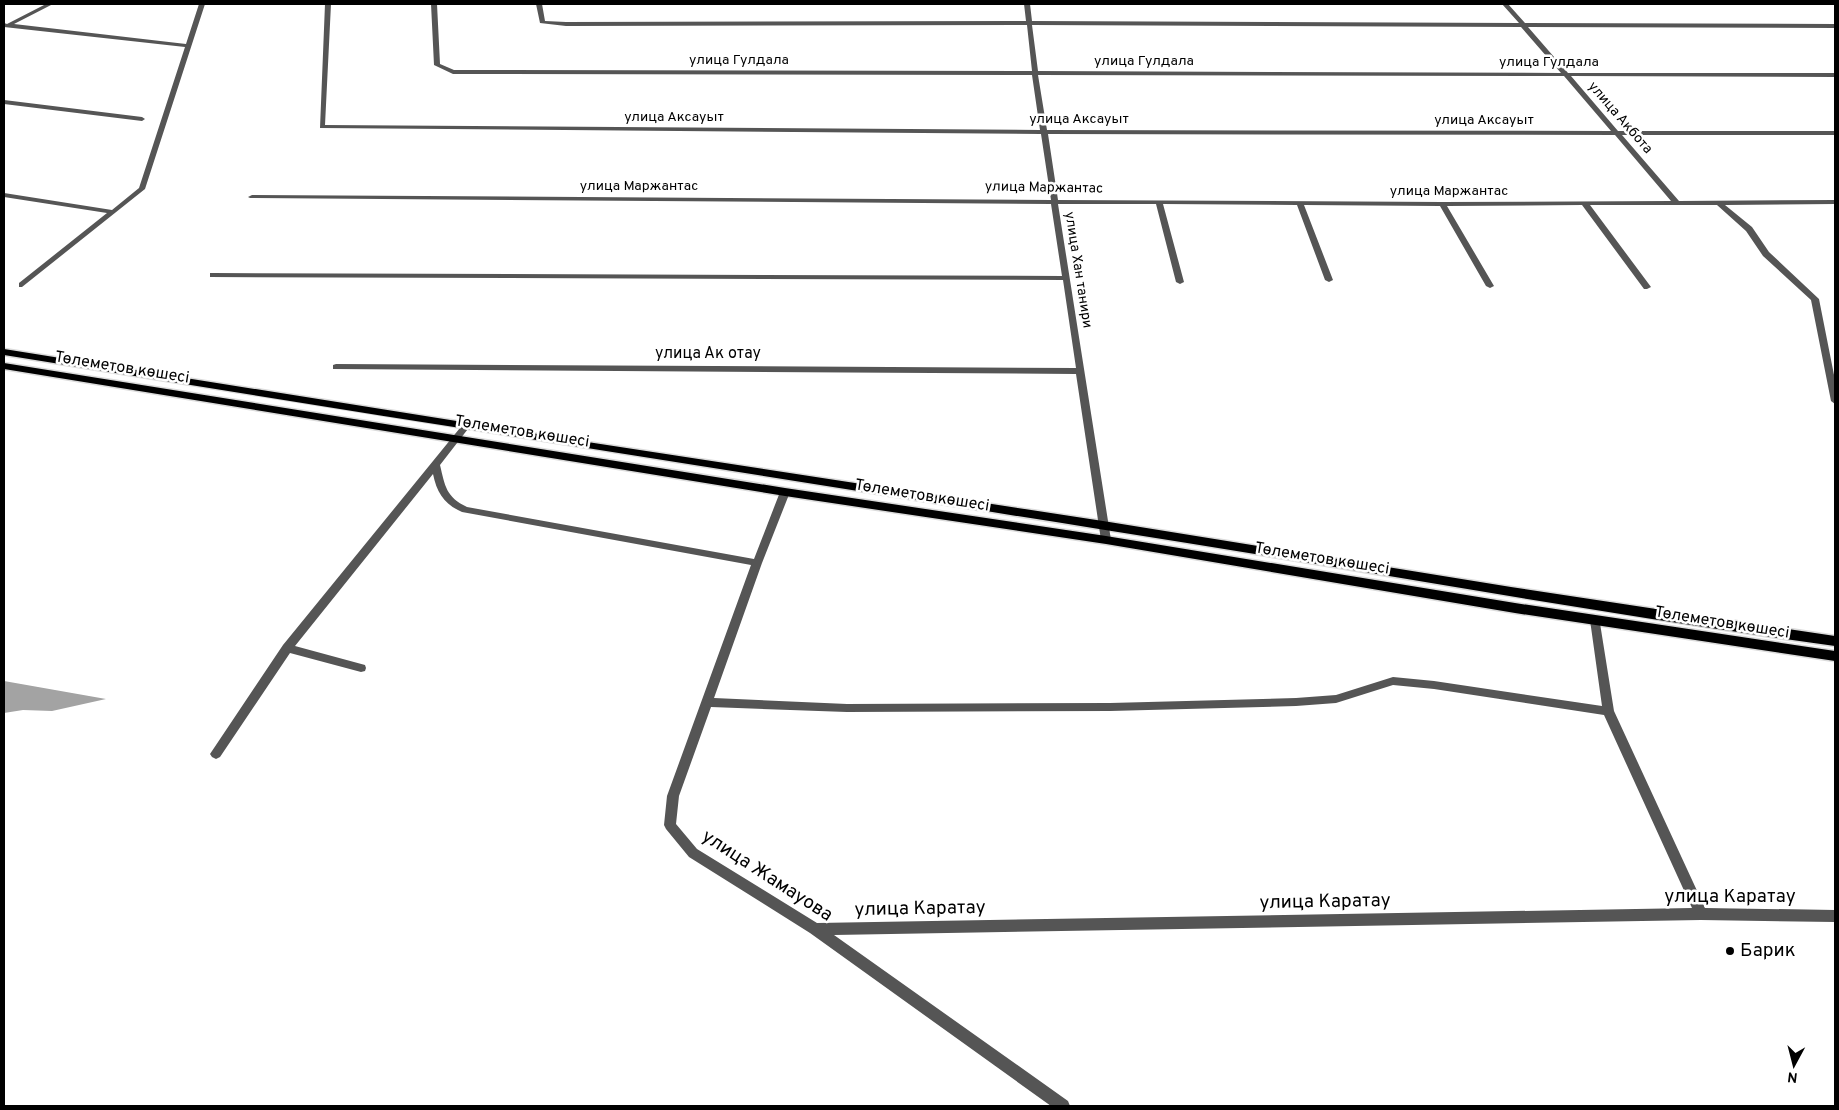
<svg xmlns="http://www.w3.org/2000/svg" width="1839" height="1110" viewBox="0 0 1839 1110" font-family="Overpass,sans-serif">
  <style>
    .water { fill: #a3a3a3 }
    .lines { fill: none; stroke-linecap: round; stroke-linejoin: round }
    .primary-casing { stroke: #dbdbdb; stroke-width: 3 }
    .minor { fill: #555; fill-rule: evenodd }
    .primary { fill: #000; fill-rule: evenodd }
    .poi-dot { fill: #000; stroke: #fff; stroke-width: 2 }
    .labels { text-anchor: middle; dominant-baseline: central; stroke-width: 5; stroke-linejoin: round; paint-order: stroke }
    .far-street-label { font-size: 14px; fill: #000; stroke: #fff }
    .street-label { font-size: 16px; fill: #000; stroke: #fff }
    .near-street-label { font-size: 19px; fill: #000; stroke: #fff }
    .near-poi-label { font-size: 19px; fill: #000; stroke: #fff; text-anchor: start }
  </style>
  <rect width="100%" height="100%" fill="#fff"/>
  <path class="water" d="M4,681l102,18 -54,12 -29,-1 -19,3z"/>
  <g class="lines">
    <defs>
      <path id="primary" d="M4,349l590,94 509,78 408,66 324,49v10c-246,-34 -490,-79 -736,-117 -365,-58 -730,-115 -1095,-174z
        M4,363l781,125 321,48 409,67 320,48v10l-320,-48 -409,-69 -321,-48 -781,-127z"/>
    </defs>
    <use href="#primary" class="primary-casing"/>
    <path class="minor" d="M46,4h7l-39,20 172,20 13,-40h6l-60,185 -123,98h-3v-4l88,-70 -103,-16v-4l108,17 27,-22 46,-141 -181,-20v-4l3,1z
      M325,4h6l-6,121 715,5 -8,-55 -579,-1 -19,-9 -3,-61h6l3,60 14,6 578,1 -5,-46 -461,1 -26,-3 -4,-19h6l3,17 21,1 460,-1 -2,-17h6l2,17 487,2 -17,-19h6l17,19 310,1v4l-307,-1 40,46h267v4l-264,-1 47,55h217v4h-213l57,66 156,-1v4l-110,1 27,22 17,25 50,47 16,81v24l-4,-3 -20,-101 -48,-44 -17,-25 -29,-26h-127l61,82 -4,2h-3l-62,-84 -135,1 47,80 -4,2 -4,-2 -46,-80 -136,-1 29,75 -4,2 -4,-2 -28,-75 -134,-1 21,78 -4,2 -4,-2 -20,-78h-98l53,336 -5,3 -5,-3 -25,-166 -743,-5v-4l3,-1 740,4 -13,-88 -853,-3v-4h3l849,3 -11,-72 -801,-6 -2,-1 4,-2 799,5 -10,-66 -721,-6zM1032,25l489,2 40,46 -523,-2zM1038,75l526,1 47,55 -564,-1zM1048,134l567,1 56,66 -229,1 -384,-2z
      M4,100l138,17 3,2 -3,2 -138,-17z
      M467,422l4,3 -31,40c5,21 6,32 27,42l287,52 26,-67 2,-2h6l2,2 -28,71 -48,135 133,6 263,-1 186,-5 40,-3 57,-18 41,4 168,25 -12,-86 1,-3h8l15,94 91,197 130,2v12l-134,-2 -867,15 234,166 2,5h-19l-241,-173 -121,-76 -23,-28 -2,-4 3,-29 84,-231 -289,-53c-18,-8 -25,-19 -29,-38l-138,172 70,19 1,3 -1,3 -4,1 -71,-19 -70,104 -4,2 -4,-2 -2,-3 2,-3 71,-106 181,-222zM1393,685l41,4 170,26 88,193 -875,15 -120,-74 -21,-25 3,-28 32,-89 136,5 263,-1 186,-5 40,-3z"/>
    <use href="#primary" class="primary"/>
  </g>
  <circle class="poi-dot" cx="1730" cy="951" r="5"/>
  <g class="labels">
    <g class="far-street-label">
      <text x="739" y="60">улица Гулдала</text>
      <text x="1144" y="61">улица Гулдала</text>
      <text x="1549" y="62">улица Гулдала</text>
      <text x="674" y="117">улица Аксауыт</text>
      <text transform="translate(1620 118) rotate(49)">улица Акбота</text>
      <text x="1079" y="119">улица Аксауыт</text>
      <text x="1484" y="120">улица Аксауыт</text>
      <text x="639" y="186">улица Маржантас</text>
      <text transform="translate(1044 188) rotate(1)">улица Маржантас</text>
      <text x="1449" y="191">улица Маржантас</text>
      <text transform="translate(1078 270) rotate(81)">улица Хан танири</text>
    </g>
    <g class="street-label">
      <text x="708" y="354">улица Ак отау</text>
      <text transform="translate(122 368) rotate(9)">Төлеметов көшесі</text>
      <text transform="translate(522 432) rotate(9)">Төлеметов көшесі</text>
      <text transform="translate(922 496) rotate(9)">Төлеметов көшесі</text>
      <text transform="translate(1322 559) rotate(9)">Төлеметов көшесі</text>
      <text transform="translate(1722 623) rotate(9)">Төлеметов көшесі</text>
    </g>
    <g class="near-street-label">
      <text transform="translate(767 876) rotate(33)">улица Жамауова</text>
      <text x="1730" y="897">улица Каратау</text>
      <text transform="translate(1325 902) rotate(-1)">улица Каратау</text>
      <text transform="translate(920 909) rotate(-1)">улица Каратау</text>
    </g>
    <g class="near-poi-label">
      <text x="1740" y="951">Барик</text>
    </g>
  </g>
  <rect width="1839" height="1110" fill="none" stroke="#000000" stroke-width="10"/>
  <g transform="translate(1794 1065) rotate(187)" stroke="#ffffff" stroke-width="4" paint-order="stroke">
  <path d="M0-4L9 19L0 12L-9 19Z" fill="#000000"/>
  <text y="-8" font-size="14" font-weight="bold" text-anchor="middle" fill="#000000">N</text>
  </g>
</svg>
